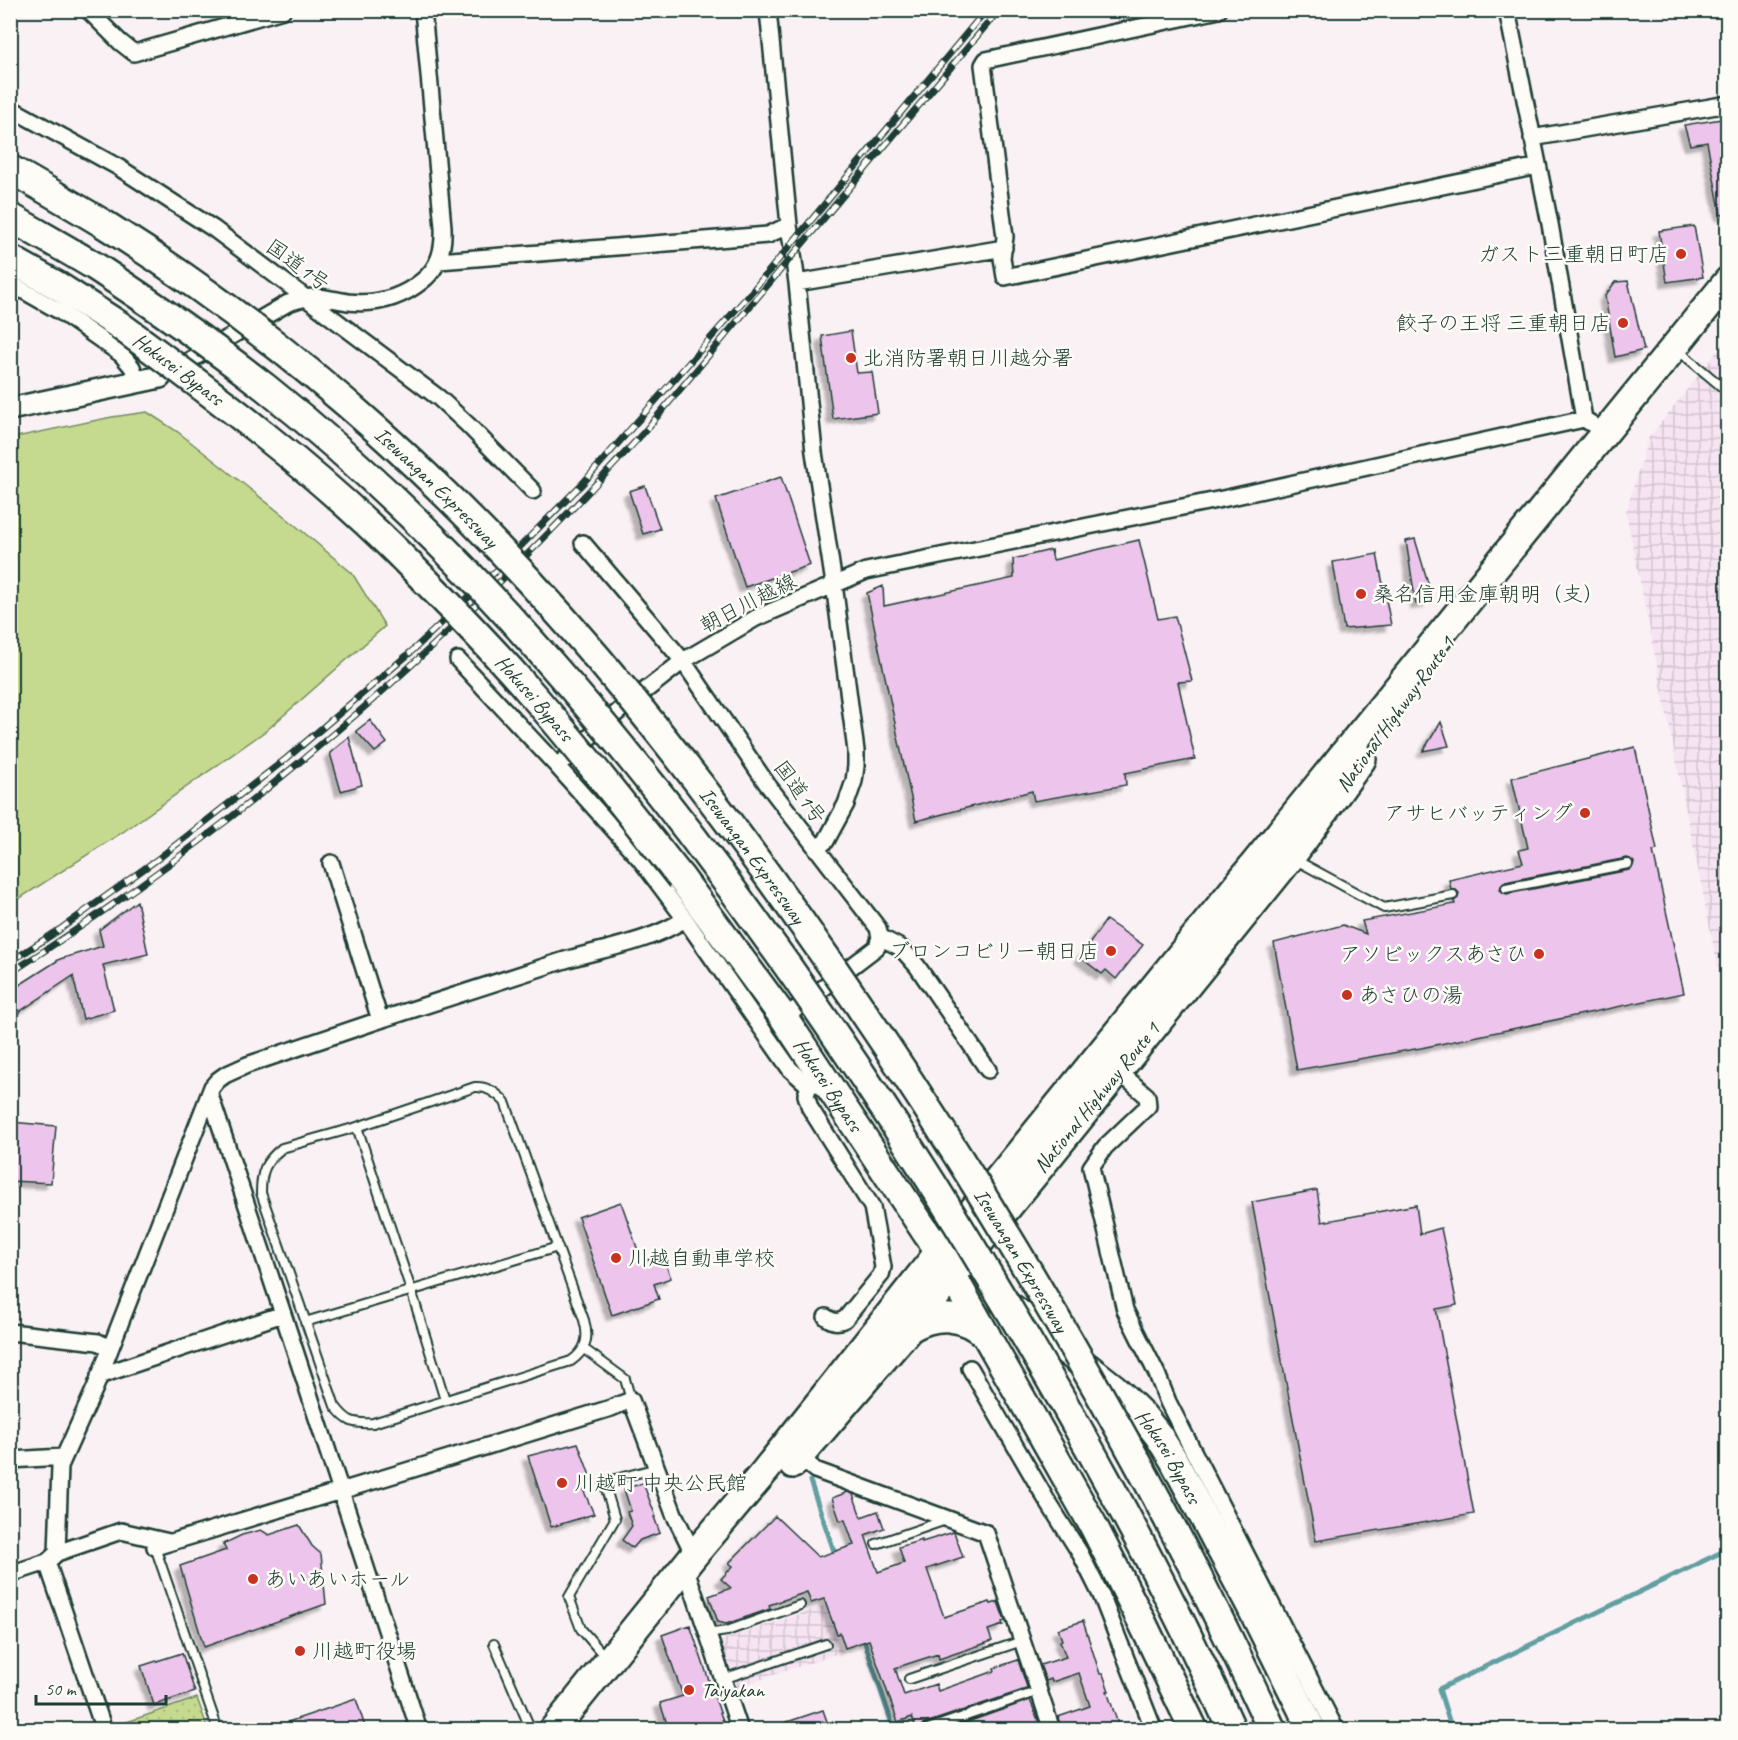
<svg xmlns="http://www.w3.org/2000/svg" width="1738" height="1740" viewBox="0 0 1738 1740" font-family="Caveat,'Klee One',sans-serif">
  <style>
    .industrial { fill: url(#industrial-grid) }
    .grass { fill: url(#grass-dots); stroke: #728c62; stroke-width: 1.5 }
    .garden { fill: #c5da8f; stroke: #728c62; stroke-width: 1.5 }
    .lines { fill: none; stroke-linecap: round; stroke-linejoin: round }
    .stream { stroke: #629fa1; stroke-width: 5 }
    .building { fill: #edc4eb; stroke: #1f3d34; stroke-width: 1.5; fill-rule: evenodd; filter: url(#shadow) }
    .lane-casing { stroke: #1f3d34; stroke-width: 12 }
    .street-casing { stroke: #1f3d34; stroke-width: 20 }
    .secondary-casing { stroke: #1f3d34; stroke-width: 26 }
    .highway-casing { stroke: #1f3d34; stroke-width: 32 }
    .lane { stroke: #fdfcf7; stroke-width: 8 }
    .street { stroke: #fdfcf7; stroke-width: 15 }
    .secondary { stroke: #fdfcf7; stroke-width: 21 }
    .highway { stroke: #fdfcf7; stroke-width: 27 }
    .rail-casing { stroke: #1f3d34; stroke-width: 7 }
    .rail { stroke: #fdfcf7; stroke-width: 4.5; stroke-dasharray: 14; stroke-linecap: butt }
    .highway-bridge-casing { stroke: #1f3d34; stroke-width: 32; stroke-linecap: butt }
    .highway-bridge { stroke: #fdfcf7; stroke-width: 27 }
    .poi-dot { fill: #c8321e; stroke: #fdfcf7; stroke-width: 2 }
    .labels { text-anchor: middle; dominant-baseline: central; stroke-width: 5; stroke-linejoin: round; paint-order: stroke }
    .poi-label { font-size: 21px; fill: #1f3d34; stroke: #fdfcf7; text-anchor: start }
    .street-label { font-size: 21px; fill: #1f3d34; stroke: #fdfcf7 }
  </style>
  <defs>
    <pattern id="industrial-grid" width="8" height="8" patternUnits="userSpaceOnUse" patternTransform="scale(1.5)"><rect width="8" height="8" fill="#f6e4f2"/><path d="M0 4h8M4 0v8" fill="none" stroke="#d2c4d0"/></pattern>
    <pattern id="grass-dots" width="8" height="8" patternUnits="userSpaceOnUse" patternTransform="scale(1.5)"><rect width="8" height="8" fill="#c5da8f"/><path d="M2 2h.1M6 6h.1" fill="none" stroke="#a9bc7c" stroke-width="1.8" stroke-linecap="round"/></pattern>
    <filter id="shadow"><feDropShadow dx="-5.5" dy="5.5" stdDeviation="1.5" flood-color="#0004"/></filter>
  </defs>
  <rect width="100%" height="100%" fill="#faf1f5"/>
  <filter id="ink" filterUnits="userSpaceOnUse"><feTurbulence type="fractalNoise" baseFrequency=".0167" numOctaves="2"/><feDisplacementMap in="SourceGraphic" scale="12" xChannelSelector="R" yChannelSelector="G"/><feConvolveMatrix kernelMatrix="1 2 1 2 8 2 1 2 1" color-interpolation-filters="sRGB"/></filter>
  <g filter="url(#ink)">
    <path class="industrial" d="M1727,339v674l-101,-501 22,-73z
      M826,1605l16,47 -107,36 -16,-47z"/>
    <path class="grass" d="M197,1698l11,31h-92l-1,-3z"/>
    <path class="garden" d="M147,412l31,20 111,88 63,53 33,53 -118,104 -144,102 -112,72v-466l101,-21z"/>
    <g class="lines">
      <path class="stream" d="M810,1481l26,76
        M863,1637l31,93
        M1452,1730l-13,-41 289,-140"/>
    </g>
    <path class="building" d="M1728,118v96l-7,1 -14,-73 -17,3 -6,-20z
      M1694,226l9,51 -36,5 -8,-51z
      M1628,281l16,69 -29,7 -10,-61 10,-14z
      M851,331l6,42 15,-1 6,41 -45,6 -11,-83z
      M781,477l29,88 -65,22 -29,-88z
      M645,486l15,43 -17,5 -14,-43z
      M1415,539l16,54 -3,9 -12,2 -10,-63z
      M1139,540l19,79 17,-3 17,65 -14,1 17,77 -70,14 1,12 -92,16 -2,-10 -116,30 -49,-228 16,-7 1,20 130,-28 -1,-19 38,-9 2,10z
      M1377,554l14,71 -47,4 -11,-67z
      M370,720l17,23 -12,9 -19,-21z
      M1441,722l8,24 -26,5z
      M349,737l13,48 -21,6 -11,-38z
      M1635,747l22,103 -4,1 31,142 -263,55 -124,22 -23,-127 69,-18 23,9 -4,-13 93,-17 -1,-3 4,-3 1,-5 -3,-3 -5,-1 -2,-9 74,-17 -4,-13 9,-2 -16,-70zM1627,858l3,1 4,3 -1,4 -4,4 -122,24 -3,-1 -4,-3 1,-4 4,-4z
      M137,901l11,53 -45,11 11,45 -31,9 -10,-43 -63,42v-27l50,-32 43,-13 -4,-16z
      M1106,920l37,25 -27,34 -10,-9 -4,4 -22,-17z
      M10,1122l46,4 -5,57 -41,-2z
      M1317,1190l5,32 94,-17 4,29 21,-6 16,77 -21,4 38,205 -158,27 -64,-339z
      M621,1202l21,60 20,-7 9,23 -17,6 5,15 -47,16 -34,-98z
      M578,1443l14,38 -11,4 13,29 -43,13 -23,-71z
      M643,1483l13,34h-2l6,16 -20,7 -7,8 -11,-8 10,-14 -5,-14 4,-1 -7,-22z
      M848,1492l5,2 8,23 17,-6 6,17 -19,7 13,37 26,-9 -5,-16 23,-7v2l32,-10 9,25 -36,12 17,48 46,-15 1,2 7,-2 7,19 -3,1 1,3 -15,5 4,11 -53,18 -1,-5 -43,14 9,27 32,-11 2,7 57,-20 -1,-3 24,-8 9,27 -1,2 -103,35 -4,6h-2l-5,-13 -14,5 -29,-82 -24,8 -5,-15 -3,1 -13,-35 -13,4 -4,-11 -38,13 1,4 -3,1 -41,14 -8,-2 -9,-26 22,-8 -10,-9 12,-13 -4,-3 46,-47 43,41 36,-12 -9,-25 -5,1 -8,-23z
      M299,1525l13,21 9,8 5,50 -122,43 -24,-81 46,-16 -3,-6 19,-9 19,-5 8,5z
      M1083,1621l17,53h3l6,17h-2l13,39h-59l-3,-13 32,-11 -11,-33 -27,9 -1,-3 -5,2 -6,-16 26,-8 -6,-16 2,-1 -4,-11z
      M690,1625l36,105h-57l-9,-27 23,-7 -21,-61z
      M182,1653l13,39 -41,13 -13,-39z
      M356,1699l10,31h-93v-3z
      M1030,1700l12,30h-97z
      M823,1710l7,20h-57l-1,-3z"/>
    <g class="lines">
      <defs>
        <path id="lane" d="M1678,350l50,42
          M1294,859l90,49 69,-13
          M1506,888l122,-24
          M475,1087c13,-1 22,6 30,15l79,218c5,17 3,30 -13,41l-198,62c-20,1 -26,-1 -38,-17l-74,-213c0,-22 4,-31 21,-45l75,-21z
          M357,1127l54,163 34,110
          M305,1322l253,-75
          M584,1349l41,30 6,21
          M876,1544l70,-24
          M155,1547l63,183
          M707,1634l20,-3 73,-26
          M494,1644l37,86
          M606,1658l-25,-29 -12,-32 46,-78 -11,-37 53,-14
          M723,1679l103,-35
          M909,1679l113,-38
          M925,1730l114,-39"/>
        <path id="street" d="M88,10l32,32 14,11 149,-43
          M768,10l21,215 8,58 17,169 20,132 22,167v15l-2,15 -8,23 -20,37 -10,8
          M1219,10l-233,50 -3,5 22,172 -3,21 3,19 533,-111
          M1507,10l43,214 34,195 8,5
          M10,108l108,59 96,62 225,169 29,27 65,66
          M1532,138l196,-34
          M439,261l329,-26 21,-10
          M10,283l51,29 60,42 11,13 6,15
          M797,283l207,-35
          M173,370l115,-67c6,-2 12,-4 18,-5 14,-3 28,2 42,4 27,3 53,-4 74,-21 18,-14 22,-33 21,-54l-20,-217
          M583,543l100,118 84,123 111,144 2,9 -3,10 -93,71
          M458,660l99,106 83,93 45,60 105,150 19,17 18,-6
          M557,766l62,-55 64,-50 73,-43 110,-47 361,-73 357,-79
          M331,863l49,157
          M880,937l21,11 16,18 71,104
          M1118,1071l29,25 1,10 -43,41 -14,20 34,143 32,64 11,28 168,328
          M809,1086l-3,9 4,13 62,99 11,60 -2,8 -36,44c-8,4 -12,3 -19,-2
          M210,1095l73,219 136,416
          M10,1332l88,10 12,6
          M970,1368l76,131 34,54 21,42 53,135
          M99,1376l184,-62
          M800,1457l15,13 171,63 66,197
          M10,1460l53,-3
          M155,1547l245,-74 211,-65 20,-8 43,114 20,41
          M57,1553l64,-22 48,11
          M47,1562l57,168
          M10,1574l37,-12 10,-9 3,-87 35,-78 117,-301 6,-7 7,-5 22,-10 133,-45 182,-59c42,-13 86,-18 123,-42
          M689,1578l51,152"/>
        <path id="secondary" d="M10,409l150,-32"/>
        <g id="highway">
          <path d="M10,259l48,27 61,39"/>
          <path id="s1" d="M681,878l103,140 155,234 154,273 50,99 51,106"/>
          <path id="s2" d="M1004,1302l110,86 28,27 16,20 15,24 76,144 63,127"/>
          <path d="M910,1328c27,-15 52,-14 76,7"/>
          <path id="s3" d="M793,1464l117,-136 381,-471 71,-98"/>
          <path d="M553,1730l141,-175 71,-84 174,-219 789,-971"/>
        </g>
      </defs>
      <use href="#lane" class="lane-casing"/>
      <use href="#street" class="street-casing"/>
      <use href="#secondary" class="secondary-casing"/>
      <use href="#highway" class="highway-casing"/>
      <use href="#lane" class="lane"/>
      <use href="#street" class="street"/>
      <use href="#secondary" class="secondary"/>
      <use href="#highway" class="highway"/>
      <defs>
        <path id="rail" d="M10,962l49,-32 100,-72 128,-100 124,-106 86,-82 86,-87 171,-194 232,-279
          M10,973c236,-150 448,-336 635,-542l354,-421"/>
      </defs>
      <use href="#rail" class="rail-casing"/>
      <use href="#rail" class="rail"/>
      <defs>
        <g id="highway-bridge">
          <path id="s4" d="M10,169c33,19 66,38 97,57 96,60 186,129 270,204 186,167 339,366 479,571 89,130 171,264 248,401 60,107 117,216 168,328"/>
          <path d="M10,217c29,17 58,33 86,50 58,38 115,78 170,121 160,127 298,282 423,444 100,131 193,268 279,409 96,158 188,320 264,489"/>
          <path id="s5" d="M119,325c97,71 193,143 278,227 45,45 90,91 132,139 53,60 102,124 152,187"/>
        </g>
      </defs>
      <use href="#highway-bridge" class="highway-bridge-casing"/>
      <use href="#highway-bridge" class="highway-bridge"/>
    </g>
  </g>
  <g class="poi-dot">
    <circle cx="1681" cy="254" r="6"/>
    <circle cx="1623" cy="323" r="6"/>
    <circle cx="851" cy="358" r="6"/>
    <circle cx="1361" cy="594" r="6"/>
    <circle cx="1585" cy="813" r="6"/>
    <circle cx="1111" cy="951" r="6"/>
    <circle cx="1539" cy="954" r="6"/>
    <circle cx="1347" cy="995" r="6"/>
    <circle cx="616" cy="1258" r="6"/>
    <circle cx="562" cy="1483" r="6"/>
    <circle cx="253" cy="1579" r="6"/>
    <circle cx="300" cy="1651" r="6"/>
    <circle cx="689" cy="1690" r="6"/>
  </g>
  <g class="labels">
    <g class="poi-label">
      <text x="1669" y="254" text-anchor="end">ガスト三重朝日町店</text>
      <text x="1611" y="323" text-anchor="end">餃子の王将 三重朝日店</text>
      <text x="863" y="358">北消防署朝日川越分署</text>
      <text x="1373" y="594">桑名信用金庫朝明（支）</text>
      <text x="1573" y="813" text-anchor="end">アサヒバッティング</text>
      <text x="1099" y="951" text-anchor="end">ブロンコビリー朝日店</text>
      <text x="1527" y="954" text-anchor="end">アソビックスあさひ</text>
      <text x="1359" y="995">あさひの湯</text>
      <text x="628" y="1258">川越自動車学校</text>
      <text x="574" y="1483">川越町 中央公民館</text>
      <text x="265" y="1579">あいあいホール</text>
      <text x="312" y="1651">川越町役場</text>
      <text x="701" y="1690">Taiyakan</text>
    </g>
    <g class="street-label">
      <text transform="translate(298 265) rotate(36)">国道1号</text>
      <text stroke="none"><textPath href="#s5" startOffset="74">Hokusei Bypass</textPath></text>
      <text stroke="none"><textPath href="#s4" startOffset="534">Isewangan Expressway</textPath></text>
      <text transform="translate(748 603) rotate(-27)">朝日川越線</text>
      <text stroke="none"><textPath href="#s5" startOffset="560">Hokusei Bypass</textPath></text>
      <text transform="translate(1395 714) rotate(-54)">National Highway Route 1</text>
      <text transform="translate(800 792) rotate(54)">国道1号</text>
      <text stroke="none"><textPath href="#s4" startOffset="1020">Isewangan Expressway</textPath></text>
      <text stroke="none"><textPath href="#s1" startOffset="254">Hokusei Bypass</textPath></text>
      <text stroke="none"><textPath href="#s3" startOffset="476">National Highway Route 1</textPath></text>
      <text stroke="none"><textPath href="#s4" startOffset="1506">Isewangan Expressway</textPath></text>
      <text stroke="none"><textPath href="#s2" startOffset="228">Hokusei Bypass</textPath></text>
    </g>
  </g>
  <rect width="1738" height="1740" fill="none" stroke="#fdfcf7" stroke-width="36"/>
  <rect x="18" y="18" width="1702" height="1704" fill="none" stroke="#1f3d34" stroke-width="2" filter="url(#ink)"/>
  <path d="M36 1695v9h130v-9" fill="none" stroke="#1f3d34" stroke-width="3"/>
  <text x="45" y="1695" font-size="18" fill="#1f3d34" stroke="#fdfcf7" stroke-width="4.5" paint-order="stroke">50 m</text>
</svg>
